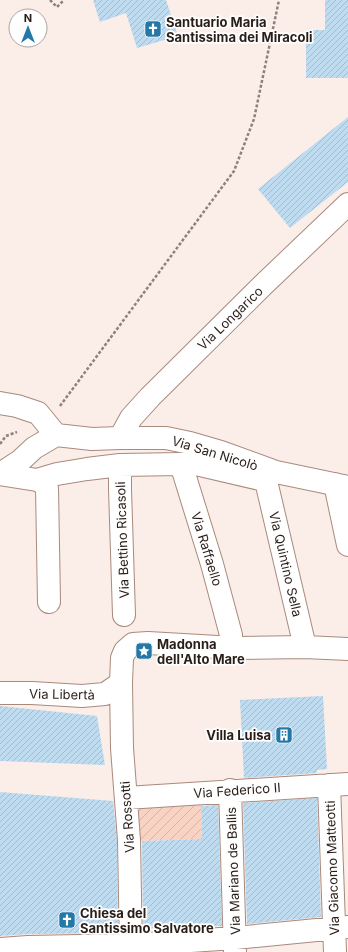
<svg xmlns="http://www.w3.org/2000/svg" width="348" height="952" viewBox="0 0 348 952" font-family="Inter,sans-serif">
  <style>
    .garden { fill: url(#garden-furrows) }
    .building { fill: url(#building-hatch) }
    .lines { fill: none; stroke-linecap: round; stroke-linejoin: round }
    .minor-casing { stroke: #a98a7d; stroke-width: 24 }
    .path { stroke: #8e817b; stroke-width: 2.5; stroke-dasharray: 3 2; stroke-linecap: butt }
    .minor { stroke: #fff; stroke-width: 22 }
    .labels { text-anchor: middle; dominant-baseline: central; stroke-width: 3.5; stroke-linejoin: round; paint-order: stroke }
    .poi-label { font-size: 13px; font-weight: bold; fill: #291d18; stroke: #fefefe; text-anchor: start }
    .street-label { font-size: 13px; fill: #291d18; stroke: #fefefe }
  </style>
  <defs>
    <pattern id="garden-furrows" width="10" height="10" patternUnits="userSpaceOnUse"><rect width="10" height="10" fill="#f8d3c3"/><path d="M-1 1l2-2M0 10L10 0M9 11l2-2" fill="none" stroke="#d5b5a7"/></pattern>
    <pattern id="building-hatch" width="6" height="6" patternUnits="userSpaceOnUse"><rect width="6" height="6" fill="#bedbf0"/><path d="M-1 1l2-2M0 6l6-6M5 7l2-2" fill="none" stroke="#a3bccd"/></pattern>
  </defs>
  <rect width="100%" height="100%" fill="#fbede7"/>
  <path class="garden" d="M201,801l1,38 -63,2 -1,-37z"/>
  <path class="building" d="M93,0h73l12,36 -41,12 -11,-35 -26,9z
    M325,0h23v78h-42v-48h19z
    M348,117v65l-58,46 -32,-39z
    M323,696l4,73 -10,1v3l-73,5 -4,-78z
    M0,706l97,10 8,49 -105,-4z
    M0,792l113,9 4,40 1,92 -90,1 -28,2z
    M317,798l4,119 -74,7 -4,-121z
    M218,805l4,121 -79,3 -1,-88 60,-2 -1,-33z"/>
  <g class="lines">
    <defs>
      <path id="minor" d="M0,403l17,3 21,7 18,22
        M56,435l36,4 28,-1h46l24,5 31,9 55,20 72,15
        M120,438l11,-20 19,-21 113,-112 85,-81
        M181,464l31,100 19,71
        M120,465v24l4,126
        M0,474l37,6 6,3 4,5 2,114
        M0,474l20,-13 14,-13 22,-13
        M37,480l20,-6 30,-5 33,-4 61,-1h15l64,15
        M266,481l39,166
        M335,484l13,61
        M0,693h32l50,3 23,-2 16,-11
        M329,785l6,167
        M230,790l5,162
        M126,798l222,-14
        M0,949l28,-2 103,-2 104,-7 113,-11
        M131,952l-2,-112 -7,-92 -1,-65 1,-25 3,-7 8,-7 15,-1 87,5 70,-1 43,2"/>
    </defs>
    <use href="#minor" class="minor-casing"/>
    <path class="path" d="M50,0l7,7 7,-7
      M60,406l174,-235 20,-52 25,-119
      M0,444l6,-8 11,-4"/>
    <use href="#minor" class="minor"/>
  </g>
  <defs>
    <symbol id="church-square" viewBox="-11 -11 22 22"><rect x="-9" y="-9" width="18" height="18" rx="4" fill="#2478a8" stroke="#fefefe"/><path d="M-1.2-6h2.4v3.5h3.3v2.4h-3.3V6h-2.4V-.1h-3.3v-2.4h3.3Z" fill="#fff"/></symbol>
    <symbol id="sight-square" viewBox="-11 -11 22 22"><rect x="-9" y="-9" width="18" height="18" rx="4" fill="#2478a8" stroke="#fefefe"/><path d="M0-6L1.8-2.2L6-1.7L2.9 1.2L3.7 5.4L0 3.3L-3.7 5.4L-2.9 1.2L-6-1.7L-1.8-2.2Z" fill="#fff"/></symbol>
    <symbol id="building-square" viewBox="-11 -11 22 22"><rect x="-9" y="-9" width="18" height="18" rx="4" fill="#2478a8" stroke="#fefefe"/><path d="M-4-6H4V6H1V3H-1V6H-4ZM-2.5-4.3h1.7v1.8h-1.7ZM.8-4.3h1.7v1.8H.8ZM-2.5-1h1.7V.8h-1.7ZM.8-1h1.7V.8H.8Z" fill="#fff"/></symbol>
  </defs>
  <g fill-rule="evenodd">
    <use href="#church-square" x="143" y="19" width="20" height="20"/>
    <use href="#sight-square" x="134" y="641" width="20" height="20"/>
    <use href="#building-square" x="274" y="725" width="20" height="20"/>
    <use href="#church-square" x="57" y="910" width="20" height="20"/>
  </g>
  <g class="labels">
    <g class="poi-label">
      <text x="166" y="22">Santuario Maria<tspan x="166" dy="15">Santissima dei Miracoli</tspan></text>
      <text x="157" y="644">Madonna<tspan x="157" dy="15">dell'Alto Mare</tspan></text>
      <text x="271" y="735" text-anchor="end">Villa Luisa</text>
      <text x="80" y="913">Chiesa del<tspan x="80" dy="15">Santissimo Salvatore</tspan></text>
    </g>
    <g class="street-label">
      <text transform="translate(230 318) rotate(-44)">Via Longarico</text>
      <text transform="translate(215 453) rotate(17)">Via San Nicolò</text>
      <text transform="translate(122 540) rotate(-92)">Via Bettino Ricasoli</text>
      <text transform="translate(207 549) rotate(73)">Via Raffaello</text>
      <text transform="translate(286 564) rotate(77)">Via Quintino Sella</text>
      <text transform="translate(62 694) rotate(1)">Via Libertà</text>
      <text transform="translate(237 790) rotate(-4)">Via Federico II</text>
      <text transform="translate(127 817) rotate(-94)">Via Rossotti</text>
      <text transform="translate(332 868) rotate(-92)">Via Giacomo Matteotti</text>
      <text transform="translate(233 871) rotate(-92)">Via Mariano de Ballis</text>
    </g>
  </g>
  <g transform="translate(28 28)"><circle r="19" fill="#fefefe" stroke="#a9a4a2"/>
  <path d="M0-3L7 15L0 10L-7 15Z" fill="#2478a8"/>
  <text y="-6" font-size="11" font-weight="bold" text-anchor="middle" fill="#291d18">N</text>
  </g>
</svg>
